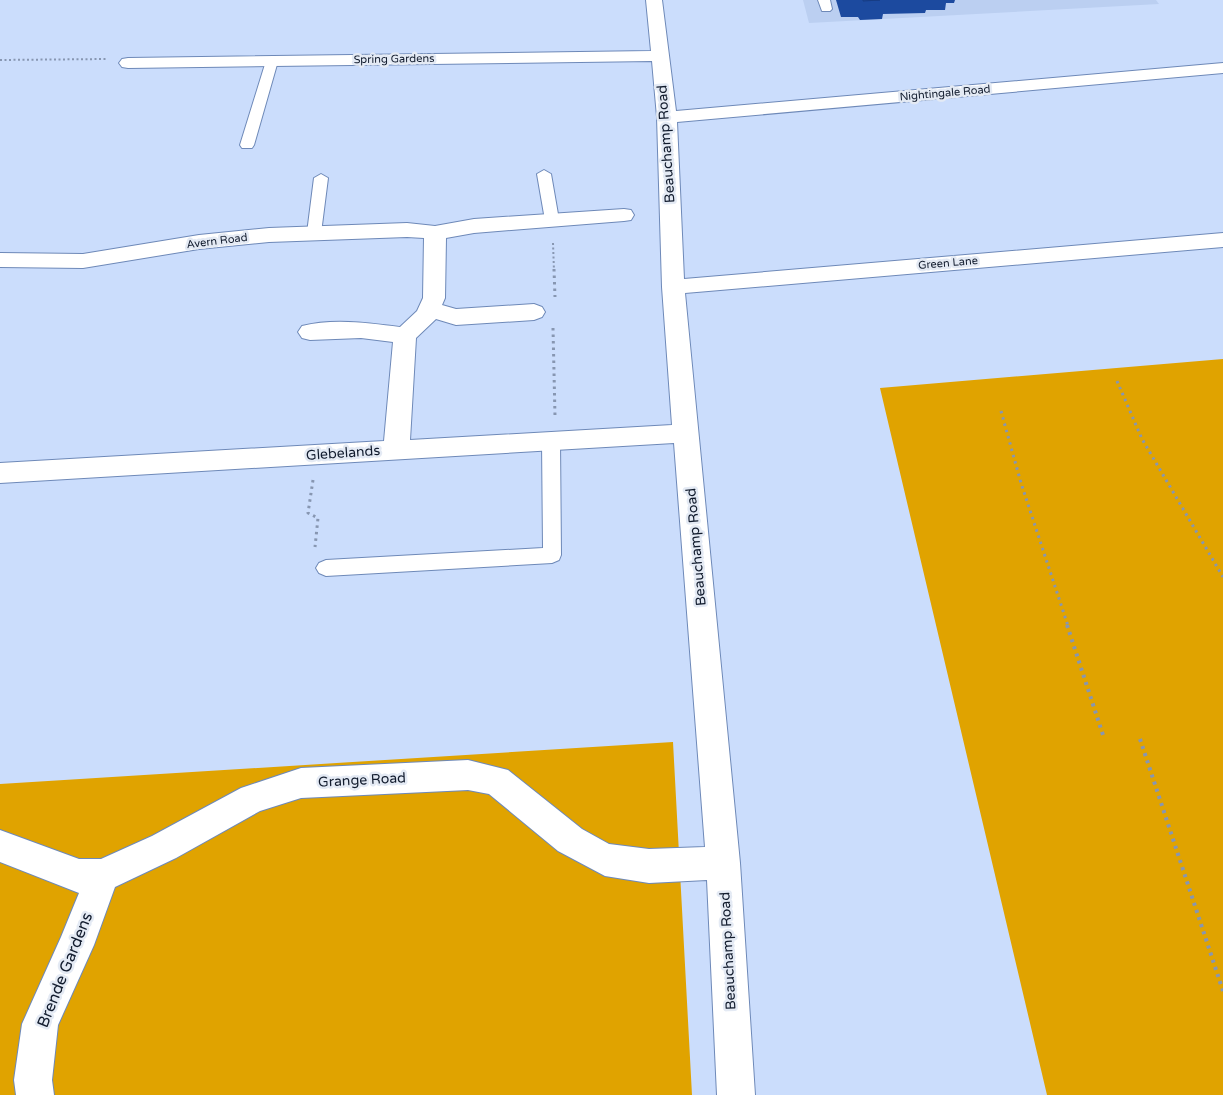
<svg xmlns="http://www.w3.org/2000/svg" width="1223" height="1095" viewBox="0 0 1223 1095" font-family="'Varela Round',sans-serif">
  <style>
    .built { fill: #bbcff1 }
    .green { fill: #e0a300 }
    .lines { fill: none; stroke-linecap: round; stroke-linejoin: round }
    .service-casing { stroke: #6e89b8; stroke-width: 2 }
    .minor-casing { stroke: #6e89b8; stroke-width: 2 }
    .path-far2 { stroke: #8796b1; stroke-width: 2; stroke-dasharray: 2 2.5; stroke-linecap: butt }
    .path-far1 { stroke: #8796b1; stroke-width: 3; stroke-dasharray: 2.5 4; stroke-linecap: butt }
    .path { stroke: #8796b1; stroke-width: 4; stroke-dasharray: 3 4.5; stroke-linecap: butt }
    .service { fill: #fff; fill-rule: evenodd }
    .minor { fill: #fff; fill-rule: evenodd }
    .wall { fill: #1c4a9f }
    .building { fill: #2156b9; stroke: #173c82 }
    .labels { text-anchor: middle; dominant-baseline: central; stroke-width: 5; stroke-linejoin: round; paint-order: stroke }
    .far-street-label { font-size: 11px; fill: #111b2d; stroke: #e4eaf4 }
    .street-label { font-size: 14px; fill: #111b2d; stroke: #e4eaf4 }
    .near-street-label { font-size: 16px; fill: #111b2d; stroke: #e4eaf4 }
  </style>
  <rect width="100%" height="100%" fill="#cbddfc"/>
  <path class="built" d="M803,0h353l3,4 -350,19z"/>
  <path class="green" d="M1223,359v736h-176l-167,-707z
    M673,742l19,353h-692v-311z"/>
  <g class="lines">
    <defs>
      <path id="service" d="M818,0h12l2,9 -2,2h-8z
        M272,57l6,4 -24,84 -2,3h-10l-2,-3 26,-84z
        M544,170l7,4 8,46 -7,4 -7,-4 -8,-46z
        M321,174l7,4 -7,55 -7,4 -7,-4 7,-55z
        M551,435l6,1 3,5 1,114 -2,5 -7,3 -226,13 -7,-3 -3,-5 3,-5 7,-3 217,-12 -1,-107 3,-5z"/>
      <path id="minor" d="M646,0h16l14,111 547,-48v10l-546,49 7,157 539,-46v14l-538,46 55,570 15,232h-38l-10,-215 -58,3 -44,-7 -47,-25 -69,-57 -21,-4 -167,8 -41,13 -84,47 -61,29 -21,58 -36,80 -6,55 2,15h-38l-2,-15 8,-56 39,-87 18,-44 -79,-31v-32l79,29h22l51,-23 89,-48 60,-20 167,-8 40,10 74,59 27,15 40,5 56,-2 -31,-404 -674,40v-20l384,-22 9,-99 -32,-4 -51,2 -8,-2 -4,-6 4,-6c31,-8 67,-3 98,1l17,-16 6,-13 1,-60 -17,-1 -138,5 -70,7 -116,19 -83,-1v-14l83,1 116,-19 70,-7 138,-5 28,3 39,-7 150,-10 7,1 3,5 -3,5 -7,1 -150,12 -28,5 -1,60 -3,7 14,4 78,-5 8,3 3,5 -3,5 -8,3 -78,5 -20,-6 -20,19 -6,102 262,-15 -10,-138 -5,-170 -5,-56 -524,7 -6,-1 -3,-4 3,-4 6,-1 523,-7z"/>
    </defs>
    <use href="#service" class="service-casing"/>
    <use href="#minor" class="minor-casing"/>
    <path class="path-far2" d="M0,60l106,-1
      M553,243l1,28"/>
    <path class="path-far1" d="M554,269l1,28
      M553,328l2,88
      M1117,381l25,58 81,138
      M1001,411l20,72 47,143
      M313,480l-5,33 10,5 -3,29"/>
    <path class="path" d="M1067,625l37,113
      M1140,739l83,252"/>
    <use href="#service" class="service"/>
    <use href="#minor" class="minor"/>
  </g>
  <path class="wall" d="M836,0h119l-1,3h-8l-1,7h-19l-1,3 -42,1 -1,5 -22,1 -2,-3h-17z"/>
  <path class="building" d="M863,0h17l-17,1z"/>
  <g class="labels">
    <g class="far-street-label">
      <text transform="translate(394 59) rotate(-1)">Spring Gardens</text>
      <text transform="translate(945 93) rotate(-5)">Nightingale Road</text>
      <text transform="translate(217 241) rotate(-7)">Avern Road</text>
      <text transform="translate(948 263) rotate(-5)">Green Lane</text>
    </g>
    <g class="street-label">
      <text transform="translate(666 144) rotate(-94)">Beauchamp Road</text>
      <text transform="translate(343 453) rotate(-4)">Glebelands</text>
      <text transform="translate(696 547) rotate(-95)">Beauchamp Road</text>
      <text transform="translate(362 780) rotate(-3)">Grange Road</text>
      <text transform="translate(728 951) rotate(-93)">Beauchamp Road</text>
    </g>
    <g class="near-street-label">
      <text transform="translate(65 970) rotate(-68)">Brende Gardens</text>
    </g>
  </g>
</svg>
